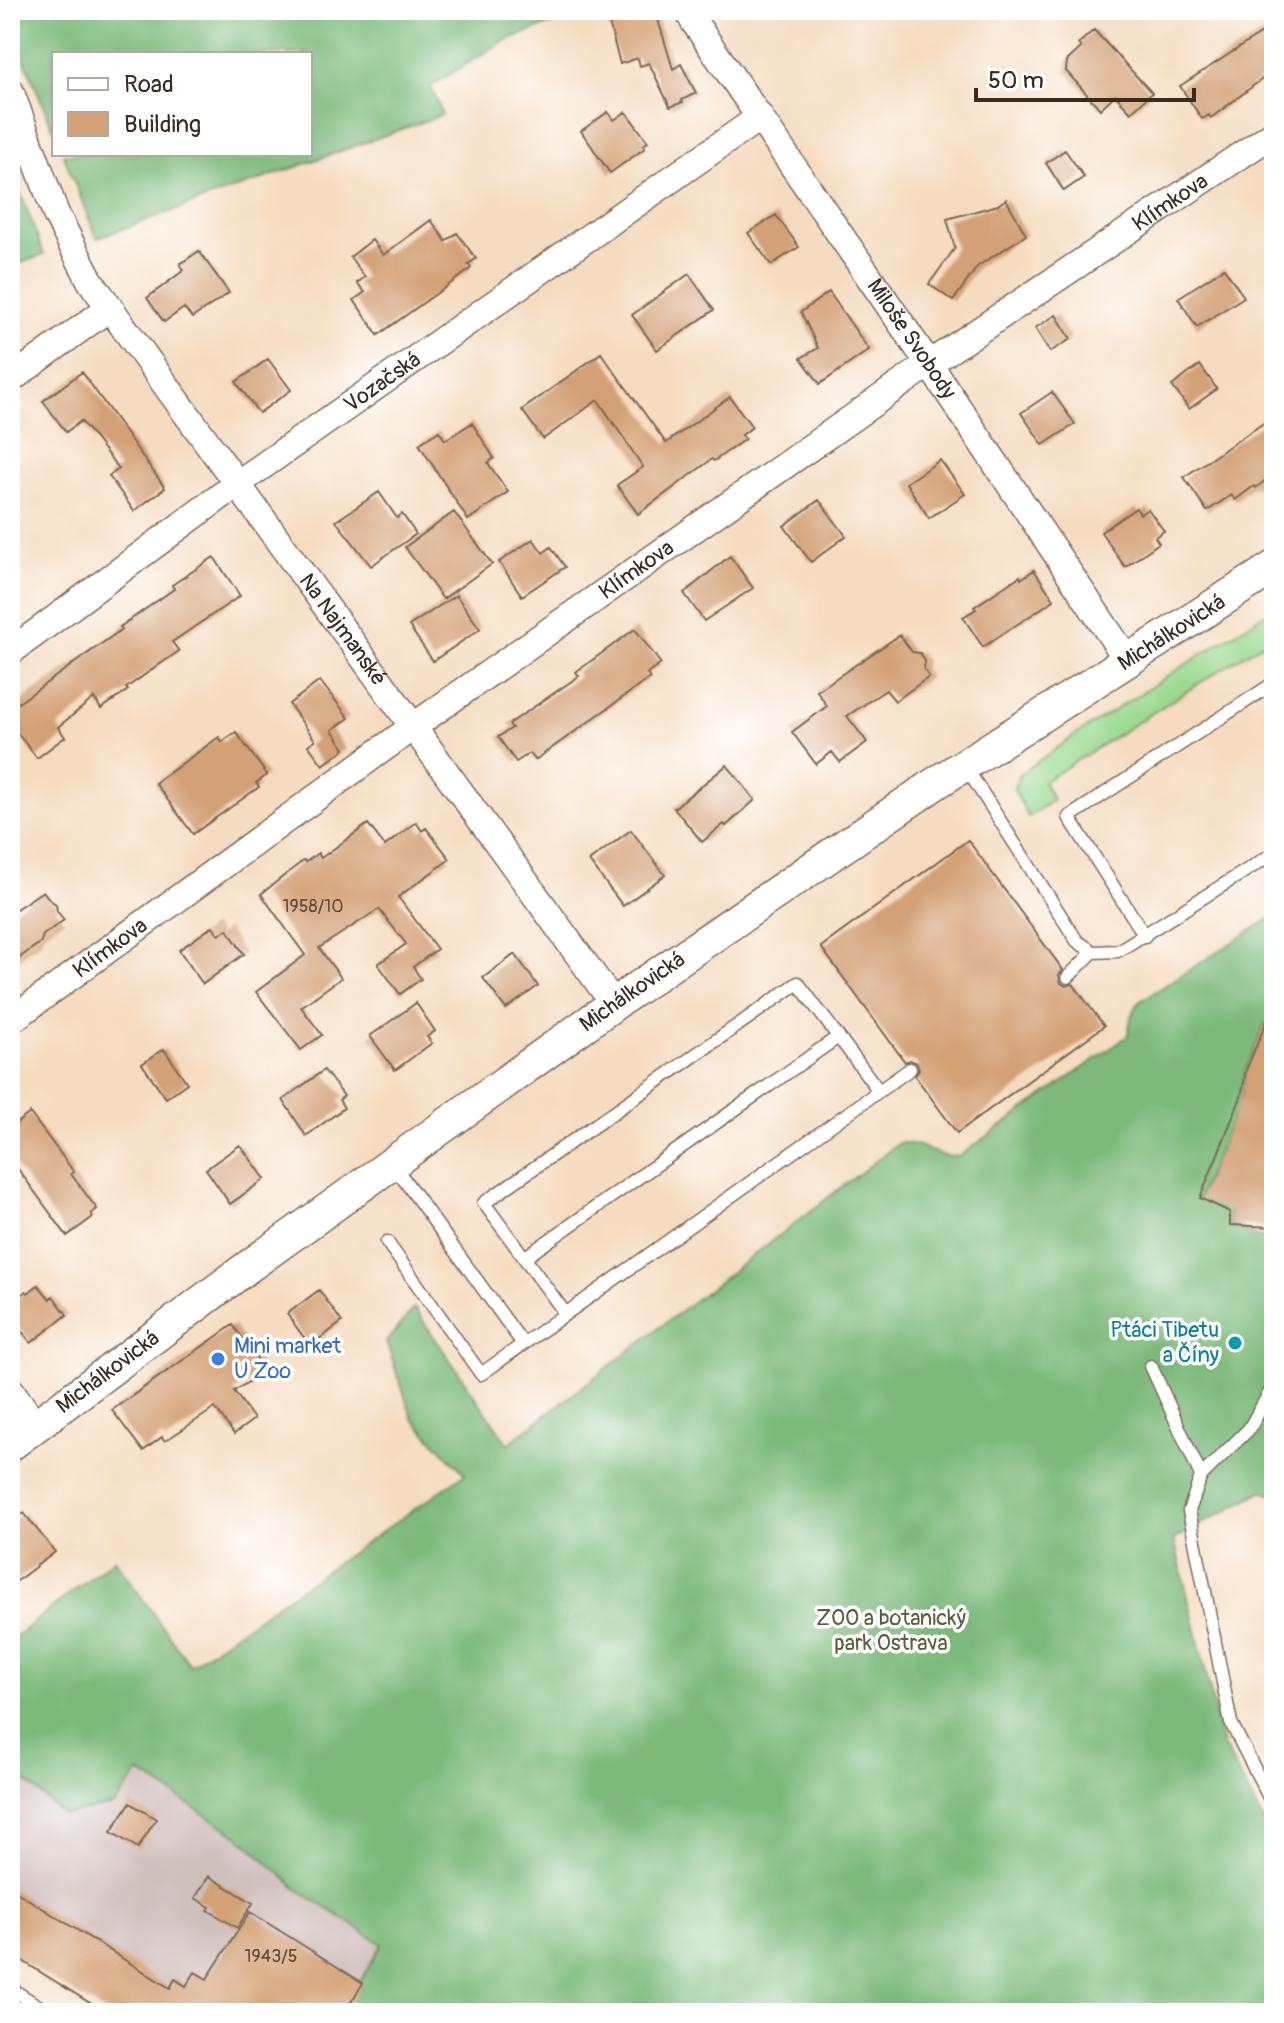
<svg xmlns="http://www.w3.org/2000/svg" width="1284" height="2023" viewBox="0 0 1284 2023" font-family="Pangolin,sans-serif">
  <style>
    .industrial { fill: #d0c0bc }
    .green { fill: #9ad98f; stroke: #6a8256; stroke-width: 2 }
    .forest { fill: #7bb97a; stroke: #5b724c; stroke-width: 2 }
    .building { fill: #d4a176 }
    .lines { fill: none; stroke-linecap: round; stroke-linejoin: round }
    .service-casing { stroke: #7c6857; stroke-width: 15 }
    .minor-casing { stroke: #7c6857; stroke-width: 29 }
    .tertiary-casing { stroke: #7c6857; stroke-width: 35 }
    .service { stroke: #fff; stroke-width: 12 }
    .minor { stroke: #fff; stroke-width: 26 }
    .tertiary { stroke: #fff; stroke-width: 32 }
    .culture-dot { fill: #0f9aa8; stroke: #fff; stroke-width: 3 }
    .shop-dot { fill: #3f7fe0; stroke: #fff; stroke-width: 3 }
    .labels { text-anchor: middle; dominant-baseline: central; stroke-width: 7; stroke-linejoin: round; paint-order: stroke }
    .number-label { font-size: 18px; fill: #614834 }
    .street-label { font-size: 22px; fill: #3b2a1e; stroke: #fff }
    .culture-label { font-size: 22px; fill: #0d838f; stroke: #fff; text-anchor: end }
    .shop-label { font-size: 22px; fill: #366cbe; stroke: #fff; text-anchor: start }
    .park-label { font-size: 22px; fill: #585f40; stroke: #fff }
  </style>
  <rect width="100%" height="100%" fill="#fff"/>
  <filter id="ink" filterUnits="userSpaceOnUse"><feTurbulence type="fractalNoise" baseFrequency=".0125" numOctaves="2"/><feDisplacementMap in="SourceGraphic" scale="16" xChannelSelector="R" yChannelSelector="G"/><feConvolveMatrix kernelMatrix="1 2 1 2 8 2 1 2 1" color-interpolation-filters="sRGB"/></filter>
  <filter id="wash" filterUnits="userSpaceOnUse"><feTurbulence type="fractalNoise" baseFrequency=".006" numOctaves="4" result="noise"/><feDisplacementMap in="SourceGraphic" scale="32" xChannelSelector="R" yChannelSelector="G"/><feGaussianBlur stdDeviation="1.8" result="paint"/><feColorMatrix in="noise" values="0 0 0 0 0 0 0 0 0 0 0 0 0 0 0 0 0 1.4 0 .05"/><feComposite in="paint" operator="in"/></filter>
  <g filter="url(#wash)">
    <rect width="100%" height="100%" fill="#f5dcc0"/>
    <path class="industrial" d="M10,1766l53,49 50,-10 26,-33 101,65 57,52 86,55 -42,69h-235l-96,-60z"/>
    <path class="green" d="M1274,608v28l-231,146 10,18 -25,17 -14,-28 5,-14 55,-39z"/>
    <path class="forest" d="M10,10h579l-85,31 -73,45 11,29 -345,123 -34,-84h247v-100h-256v77l-29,-70z
      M10,165l34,90 -34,12z
      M1274,916v99l-9,9 -19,46 -5,30 -42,96 31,14v15l41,16 3,-4v258l-12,-4 -88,48 49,206 51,96v172h-907l-17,-14 32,-55 -85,-55 -57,-52 -101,-65 -25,33 -51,10 -53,-49v-125l104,-82 76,106 275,-191 -52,-55 -27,-77 28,-34 94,136 391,-301c21,-3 42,20 62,12l167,-119 3,-19 8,-15z"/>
    <g id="blocks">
      <path class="building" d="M636,10h19l18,59 8,-5 15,29 -14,7 1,2 -13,5 -21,-44 -9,3 -2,-8 -18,6 -12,-44z
        M1274,25v45l-63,48 -2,-3 -7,4 -22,-33z
        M1094,30l58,63 -21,19 -16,-17 -15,14 -34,-38 1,-10 14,-13 -3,-4z
        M608,112l6,8 12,-8 22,30 -5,3 2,3 -35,25 -29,-42z
        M1065,150l19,27 -20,14 -18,-28z
        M1006,199l20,36 -48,31 -25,35 -24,-17 26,-36 -8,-29 51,-14z
        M776,215l23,32 -28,18 -23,-32z
        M431,220l15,21 11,-8 19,26 -8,5 3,4 -7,6 -86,61 -24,-35 11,-8 -8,-9 8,-6 -15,-20 22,-17 11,15z
        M199,251l30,42 -37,25 -8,-10 -20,14 -17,-24 37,-28 -4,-6z
        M1224,268l20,29 -47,30 -19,-29z
        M689,274l25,36 -57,40 -25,-35z
        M829,292l40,58 -49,34 -19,-26 17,-10 -17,-36z
        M1056,315l15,24 -21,13 -15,-24z
        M601,353l65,90 64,-46 22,30 -10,8 3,4 -31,22 -2,-2 -74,55 -21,-29 26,-18 -45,-67 -55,39 -21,-29z
        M268,359l23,31 -32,23 -23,-31z
        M1200,365l17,24 -28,20 -17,-23z
        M82,372l83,116 -31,23 -25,-35 10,-7 -38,-48 -15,11 -23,-31z
        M1052,392l23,32 -32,21 -22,-32z
        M1274,416v57l-18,15 -2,-2 -19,14 -4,-5 -24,16 -23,-34z
        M472,423l22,35 -6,5 20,29 -40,28 -49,-76 20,-13 6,9z
        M940,460l25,34 -36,24 -23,-35z
        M379,492l18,26 5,-4 14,20 -45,32 -35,-45z
        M819,500l27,36 -35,26 -27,-36z
        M1136,508l4,6 8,-5 16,22 -9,6 4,6 -34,24 -24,-35z
        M454,512l38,52 -49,35 -38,-52z
        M533,539l10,14 8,-6 14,20 -43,29 -23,-34z
        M730,556l23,32 -49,33 -20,-28z
        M214,557l26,39 -68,46 7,9 -53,37 2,2 -27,19 -7,-11 -36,29 7,10 -28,21 -27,-34v-15l112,-80 -2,-2 54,-38 -2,-4z
        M1034,570l20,30 -71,47 -20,-30 13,-8 -2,-2 46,-31 1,3z
        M456,595l24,34 -47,32 -24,-35z
        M635,629l26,35 -14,10 3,4 -115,82 -5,-7 -14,9 -18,-25 14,-9 -3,-4 70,-48 -3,-4z
        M900,635l12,17 8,1 5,8 -1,8 5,8 -34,24 -9,-11 -39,26 20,26 -27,20 -8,-10 -16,12 -24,-32 35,-26 -10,-15z
        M320,681l29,37 -17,12 13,19 -22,16 -15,-20 7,-5 -26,-36z
        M236,732l31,43 -11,8 3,4 -66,47 -38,-51 64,-46 3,5z
        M727,765l28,35 -29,26 -2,-2 -22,18 -28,-34z
        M416,822l6,9 4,-3 24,31 -52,38 39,52 -24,18 8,12 -21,15 -22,-30 28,-20 -27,-35 -60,39 22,30 -40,29 21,28 -21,15 -45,-58 49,-37 -44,-61 43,-34 2,2 12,-9 3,5 47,-34 17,22z
        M631,830l34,45 -42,31 -34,-45z
        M968,840l95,130 -4,5 2,8 5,3 7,-2 31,42 -147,107 -42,-57 4,-7 -2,-6 -7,-3 -5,2 -84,-115z
        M43,891l7,9 6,4 1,7 7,9 -21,15 -2,7 -22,16 -9,-13v-32z
        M213,926l6,9 8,-6 17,25 -41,30 -24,-34z
        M515,954l23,32 -32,23 -23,-31z
        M416,1003l19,28 -8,6 5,6 -37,27 -25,-34z
        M1274,1004v223l-44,-2v-13l-30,-14 41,-101 5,-27z
        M164,1049l23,34 -21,15 -24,-34z
        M324,1070l20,26 -5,4 5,8 -38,28 -23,-36z
        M30,1113l44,59 -3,2 26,35 -6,5 2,3 -26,19 -57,-78v-30z
        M240,1145l25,34 -35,25 -24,-35z
        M38,1285l12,14 3,-3 14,19 -36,28 -21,-27v-12l16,-13 2,2z
        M319,1290l23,32 -32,24 -23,-32z
        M233,1325l29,41 -7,5 3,5 -24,15 20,28 -20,15 -19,-26 -50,33 -3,-4 -19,14 -31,-41z
        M24,1513l31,39 -45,34v-63z
        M130,1803l26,16 -18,29 -27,-16z
        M209,1876l44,27 -16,25 -29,-18 2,-3 -15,-9z
        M10,1888l160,100 5,-9 11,7 9,-14 12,7 43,-67 113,71 -19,30h-238l-96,-60z"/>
    </g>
  </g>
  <g filter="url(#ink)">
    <use href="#blocks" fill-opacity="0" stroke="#7c6857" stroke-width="2"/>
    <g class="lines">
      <defs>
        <path id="service" d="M965,766l112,175 16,11 25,-1 156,-98
          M1145,936l-76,-119 205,-134
          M1068,977l25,-25
          M392,1163l131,181
          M387,1242l94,132 429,-305
          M524,1258l314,-221
          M565,1313l-81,-110 314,-220 81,108
          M1151,1366l50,110
          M1274,1385l-25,44 -48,47 -12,35 42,212 43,84
          M10,1988l39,25"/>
        <g id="minor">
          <path id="s1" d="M692,19l237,345 199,297"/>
          <path id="s2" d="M10,90l46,124 35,68 523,722"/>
          <path d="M10,380l99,-72"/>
          <path id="s3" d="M10,652l227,-168 523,-367"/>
          <path id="s4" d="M10,1021l404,-295 515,-362 345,-231"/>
          <path d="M10,1389l26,37"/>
        </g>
        <g id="tertiary">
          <path id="s5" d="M10,1445l235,-176 369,-265 319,-219 341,-218"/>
        </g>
      </defs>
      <use href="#service" class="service-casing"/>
      <use href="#minor" class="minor-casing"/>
      <use href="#tertiary" class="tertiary-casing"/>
      <use href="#service" class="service"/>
      <use href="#minor" class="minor"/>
      <use href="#tertiary" class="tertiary"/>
    </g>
  </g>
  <circle class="culture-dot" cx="1235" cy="1343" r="8"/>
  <circle class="shop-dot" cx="218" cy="1359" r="8"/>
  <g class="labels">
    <g class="number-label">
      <text x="313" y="906">1958/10</text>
      <text x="271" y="1956">1943/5</text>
    </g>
    <g class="street-label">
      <text stroke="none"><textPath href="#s4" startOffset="1420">Klímkova</textPath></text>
      <text stroke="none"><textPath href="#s1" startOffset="388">Miloše Svobody</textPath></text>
      <text stroke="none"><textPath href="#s3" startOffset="460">Vozačská</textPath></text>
      <text stroke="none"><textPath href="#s4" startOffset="772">Klímkova</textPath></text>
      <text stroke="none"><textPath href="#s2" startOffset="638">Na Najmanské</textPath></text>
      <text stroke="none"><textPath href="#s5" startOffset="1418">Michálkovická</textPath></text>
      <text stroke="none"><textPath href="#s4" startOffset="124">Klímkova</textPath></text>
      <text stroke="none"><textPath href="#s5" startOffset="770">Michálkovická</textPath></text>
      <text stroke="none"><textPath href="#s5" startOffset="122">Michálkovická</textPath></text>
    </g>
    <g class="culture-label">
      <text x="1219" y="1330">Ptáci Tibetu<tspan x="1219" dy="25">a Číny</tspan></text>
    </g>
    <g class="shop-label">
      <text x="234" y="1346">Mini market<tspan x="234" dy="25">U Zoo</tspan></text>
    </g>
    <g class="park-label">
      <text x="891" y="1618">ZOO a botanický<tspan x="891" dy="25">park Ostrava</tspan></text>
    </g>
  </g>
  <rect width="1284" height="2023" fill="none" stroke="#fff" stroke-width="40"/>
  <rect x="52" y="52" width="260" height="104" fill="#ffffff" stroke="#b1aaa5" stroke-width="2"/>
  <rect x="68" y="78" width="40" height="12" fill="#ffffff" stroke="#b1aaa5" stroke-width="2"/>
  <text x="124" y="92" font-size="24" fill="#3b2a1e">Road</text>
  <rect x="68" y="112" width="40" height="24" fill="#d4a176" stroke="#b1aaa5" stroke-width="2"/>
  <text x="124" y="132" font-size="24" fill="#3b2a1e">Building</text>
  <path d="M976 88v12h218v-12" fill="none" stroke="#3b2a1e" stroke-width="4"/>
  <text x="988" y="88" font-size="24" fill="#3b2a1e" stroke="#ffffff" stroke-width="6" paint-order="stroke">50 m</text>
</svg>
